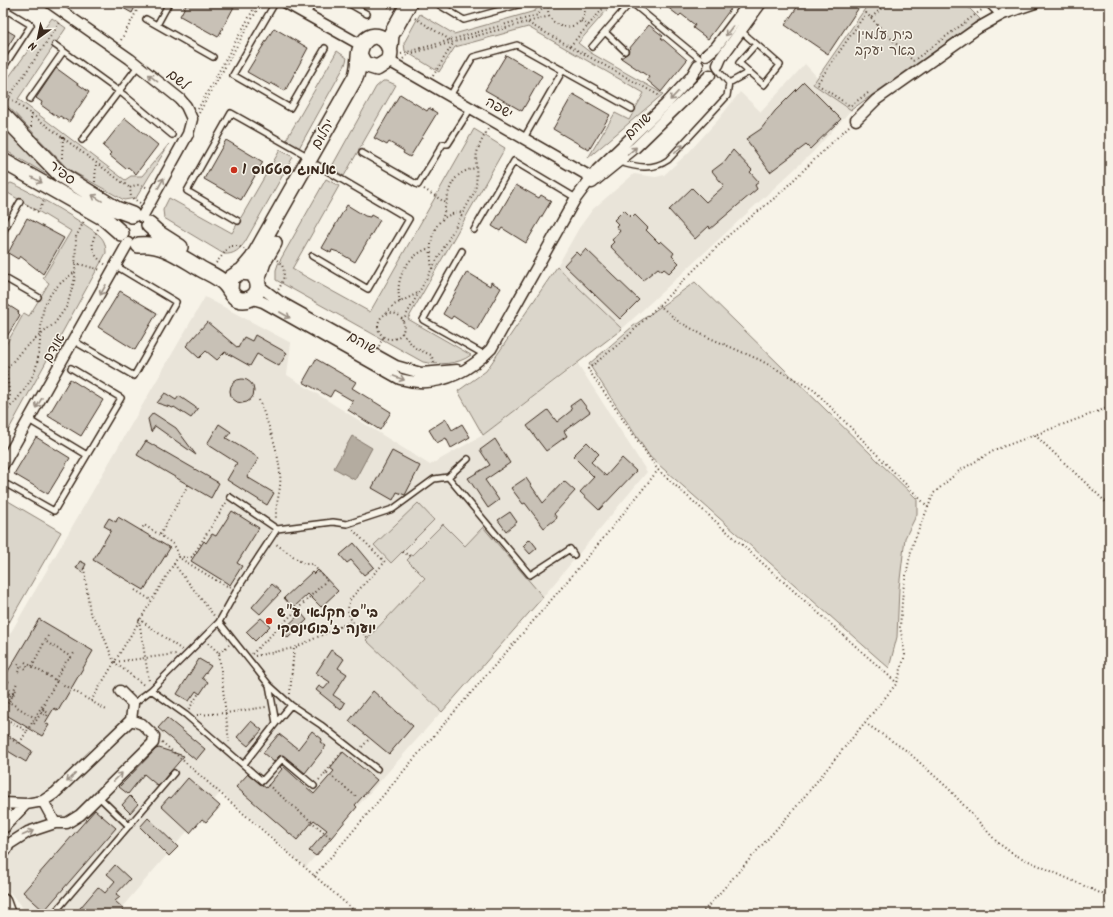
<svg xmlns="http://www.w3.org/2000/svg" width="1113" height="917" viewBox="0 0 1113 917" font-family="Kalam,'Playpen Sans Hebrew',sans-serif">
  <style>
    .built { fill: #e9e4d9 }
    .green { fill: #dbd6cb; stroke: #8b8074 }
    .water { fill: #b4aca0; stroke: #84786c }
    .building { fill: #c8c1b6; stroke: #3b2a1e }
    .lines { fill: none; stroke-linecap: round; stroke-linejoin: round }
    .lane-casing { stroke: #3b2a1e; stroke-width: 8 }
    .street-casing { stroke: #3b2a1e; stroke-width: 13 }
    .secondary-casing { stroke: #3b2a1e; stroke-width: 18 }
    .path { stroke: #3b2a1e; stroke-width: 2; stroke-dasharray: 1 3; stroke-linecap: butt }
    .lane { stroke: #f7f3e8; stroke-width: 5 }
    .street { stroke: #f7f3e8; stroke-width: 10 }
    .secondary { stroke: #f7f3e8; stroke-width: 15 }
    .path-bridge { stroke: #3b2a1e; stroke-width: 2; stroke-dasharray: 1 3; stroke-linecap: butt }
    .oneway { stroke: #998e83 }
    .poi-dot { fill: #c8321e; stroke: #f7f3e8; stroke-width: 1.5 }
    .labels { text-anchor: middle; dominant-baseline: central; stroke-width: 3; stroke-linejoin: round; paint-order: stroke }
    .park-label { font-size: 14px; fill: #5b4c41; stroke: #f7f3e8 }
    .street-label { font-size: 14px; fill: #3b2a1e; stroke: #f7f3e8 }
    .poi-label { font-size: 14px; font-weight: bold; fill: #3b2a1e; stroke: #f7f3e8; text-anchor: start }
  </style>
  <rect width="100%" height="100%" fill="#f7f3e8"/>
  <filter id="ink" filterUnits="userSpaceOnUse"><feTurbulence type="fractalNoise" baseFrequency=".025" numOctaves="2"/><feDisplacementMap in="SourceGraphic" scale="8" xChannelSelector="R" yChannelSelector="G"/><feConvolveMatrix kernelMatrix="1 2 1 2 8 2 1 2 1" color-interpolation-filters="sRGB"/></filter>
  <g filter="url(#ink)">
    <path class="built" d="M805,64l13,14 -5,6 38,26 -39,43 -190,176 -65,-62 22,-39 14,-19 41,-35 22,3 8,-2 25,-23 29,-32 22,-28 21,20z
      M205,297l86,46 -4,32 143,90 53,-30 95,-71 69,108 -104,125 -186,210 -51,60 -85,-75 -105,122h-88l-25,-30v-238z"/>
    <path class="green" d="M540,3h73l-35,40 13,10 72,41 -75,64 27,-45 14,7 15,-27 -116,-66 -73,20 -16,25 -34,-21 -1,-8 16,-29 34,20 81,-23z
      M869,3h95l16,16 -129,91 -38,-26z
      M52,18l14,10 -48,71 107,81 6,-4h11l27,-32 -33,54 -12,2 -56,-31 -65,-68v-16z
      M337,51l10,7 -2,7 -46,83 -13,-8z
      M383,81h4l9,4 -52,91 -13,-8 45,-81z
      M3,127l42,42 70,45 -112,-65z
      M474,129l31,19 -97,171 63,36c-13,10 -33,10 -48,7l-147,-82v-10l2,-6 48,-85 13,7 -47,83 78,43z
      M280,150l13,7 -48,85c-5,7 -11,13 -21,12l-60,-36 -1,-8 6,-12 63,35z
      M11,183c14,5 79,43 89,53 5,5 6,11 6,17l-103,187v-90l21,-37 5,3 20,-33 -6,-5 28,-47 -68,-41v-3z
      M557,267l65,62 -139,106 -25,-44 28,-20z
      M695,282l222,217v15l-12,24 -6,50 -2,49 -8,31 -239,-211 -61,-93 43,-37z
      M3,498l58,34 -58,101z
      M418,503l16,17 -43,43 -17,-18z
      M443,524l22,22 18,-19 60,70 -101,115 -76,-72 59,-62 -18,-18z"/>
    <path class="water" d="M352,436l20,12 -17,32 -21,-12z"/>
    <path class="building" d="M114,3h23l-5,10z
      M187,3h49l-18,34 -38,-21z
      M662,3h73l-27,36 -15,-11 2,-3 -14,-11 -2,2z
      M800,3h62l-34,51 -43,-29z
      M649,25l14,11 -2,2 4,3 22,19 -26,32 -14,-12 2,-3 -28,-19 7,-5 1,-4z
      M3,28l12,7 -12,19z
      M274,28l34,20 -23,43 -14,-8 -1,2 -23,-13z
      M506,55l36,21 -20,35 -37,-21z
      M56,68l33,24 -20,30 -9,-6 -1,2 -18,-13 1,-3 -6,-4z
      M804,82l37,37 -31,30 -4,-4 -36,27 -24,-33 15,-10 14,-18z
      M400,94l27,17 2,-3 8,5 -27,44 -7,-4 1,-2 -15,-9 -2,3 -13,-7z
      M573,94l37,21 -21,35 -36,-21z
      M125,118l33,27 -22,29 -8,-7 -2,2 -17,-14 2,-2 -8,-7z
      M226,140l37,22 -22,38 -37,-21z
      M733,150l19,20 -2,2 9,10 -4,3 2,4 -47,40 -1,-3 -14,13 -26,-29 23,-22 14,14 18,-16 -12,-15 12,-9z
      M516,185l23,13 2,-3 10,6 -25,42 -24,-15 -2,3 -8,-5z
      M347,205l18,11 5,1 1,-2 9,5 -25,42 -17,-10 -6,-2 -1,3 -9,-5z
      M624,210l8,8 3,-3 13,13 -2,2 13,13 2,-2 13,12 -2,3 7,7 -10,10 -5,-4 -2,2 -4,-3 -15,12 -33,-34 4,-4 -2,-2 8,-9 -4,-5 2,-2 -4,-4z
      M27,218l37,20 -21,36 -23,-18 -2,3 -10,-6z
      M586,249l53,51 -19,19 -56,-54 12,-13 4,4z
      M467,272l23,14 1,-4 10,6 -25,43 -23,-15 -2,3 -8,-5z
      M120,291l37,22 -22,37 -37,-23z
      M3,305l4,2 1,-2 11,7 -1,1 2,2 -17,28z
      M207,322l31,26 6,-11 8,4 3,-6 32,18 -8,13 -22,-12 -7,12 -25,-14 -8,8 -11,-9 -7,7 -13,-12z
      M316,359l40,23 -4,6 39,24 -11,18 -32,-20 5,-9 -19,-11 -4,7 -27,-15z
      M230 391a12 12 0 1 1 24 0a12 12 0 1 1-24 0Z
      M70,379l33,21 -22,36 -33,-20z
      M165,393l11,7 3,-4 19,13 -7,9 -17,-11 -1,1 -16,-5z
      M580,399l10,13 -26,19 3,5 -21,15 -19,-25 21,-16 9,12 15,-12 -2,-4z
      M153,413l23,15 20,27 -41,-29 -4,6 -3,-13z
      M446,419l6,11 10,-6 8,13 -19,11 -5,-10 -9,5 -8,-13z
      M219,424l12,8 -5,6 33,20 -12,19 27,16 -7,12 -40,-25 10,-17 -30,-19z
      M36,437l34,21 -22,36 -34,-20z
      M495,439l15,24 -25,17 14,20 -11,8 -20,-30 22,-13 -10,-15z
      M146,441l73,42 -8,15 -74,-43z
      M587,442l12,12 -8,8 15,14 16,-18 14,13 -37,39 -19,-18 14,-15 -21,-21z
      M392,451l28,15 -15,29 -8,-3 -4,8 -21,-12z
      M526,478l17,25 21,-22 11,10 -21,23 3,4 -13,10 -19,-25 -2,1 -12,-16z
      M232,511l27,17 -22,35 5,3 -12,19 -39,-24 13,-20 2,2 6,-9 4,2z
      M510,512l7,10 -11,9 -8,-11z
      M118,517l52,31 -26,42 -51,-30 18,-30 -7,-4 5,-8 7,4z
      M530,539l7,9 -7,6 -7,-8z
      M354,543l20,24 -10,8 -13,-15 -4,3 -7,-8z
      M80,561l6,3 -4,8 -6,-4z
      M318,570l20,21 -17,16 -13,-13 -15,14 -9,-10 28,-26 2,2z
      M272,584l9,8 -21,22 -8,-7z
      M301,613l6,7 -19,18 -6,-7z
      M261,618l9,8 -15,15 -9,-9z
      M39,619l54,32 -35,60 -4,-3 -9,15 4,2 -7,11 -39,-23v-21l6,-11 -5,-3z
      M331,650l13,9 -6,9 9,6 -14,21 12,8 -4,7 -25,-20 3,-4 5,3 6,-7 -14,-9z
      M199,659l12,7 -9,12 6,4 -8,12 -4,-3 -7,10 -12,-7z
      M373,691l40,35 -24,28 -40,-33z
      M167,718l38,31 -9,11 -38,-32z
      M251,721l11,9 -14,16 -11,-9z
      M312,731l10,8 -2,3 6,4 -21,27 -22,-18 -4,1 -5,6 -11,-9 16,-19 19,15z
      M3,732l29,19 -6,11 -23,-14z
      M159,748l25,8 -26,30 -14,-12 -16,20 -9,-7 37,-38z
      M343,752l34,28 -22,25 2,2 -41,49 -7,-5 18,-21 -13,-10 -17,20 -61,-53 12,-13 18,14 16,-19 -2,-2 2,-2 32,29 20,-23 -4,-3z
      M188,778l32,28 -14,16 -4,-3 -12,14 -29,-27 8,-9 2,1z
      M130,796l8,8 -8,9 -8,-8z
      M95,810l21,18 -72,83 -21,-19z
      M148,818l30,29 -9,9 -29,-29z
      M115,865l15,14 -14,15 4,3 -5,4 9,8 -5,5h-44l23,-27 7,6 10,-12 -8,-7z"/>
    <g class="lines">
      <defs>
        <path id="lane" d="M275,3l-42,72 57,33 35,-60
          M348,3l19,11
          M436,3l28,17 61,-17
          M632,3l68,56
          M987,3l13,13
          M3,8l28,17 -28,43
          M307,14l6,-11
          M146,19l67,38
          M157,25l12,-22
          M741,31l15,13
          M605,32l20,19
          M756,44l24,21 -16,20 -25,-22z
          M55,45l69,50 48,40
          M592,47l38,-44
          M729,83l20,-11
          M450,96l23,-39 44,-12 115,64
          M30,99l33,-47
          M524,138l39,-68
          M82,140l56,-74
          M362,153l56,32 25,-41h5l23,-36
          M619,162c17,5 33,9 49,-2l59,-64 2,-13 -12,-14
          M238,221l-51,-30 44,-78 78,44
          M474,230l40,-69 62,37
          M3,232l17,-30
          M462,251l-39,69 62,35
          M312,256l56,33 41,-70 -92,-54
          M3,277l35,20
          M74,341l60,35 42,-74 -60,-36
          M29,420l58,35
          M448,477l20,-18
          M8,485l46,26 67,-113 -50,-30
          M277,529l56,-7 14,2 46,-15 41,-30 14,-2 82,98 40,-26 4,6
          M219,622l50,63 7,38 -32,41
          M269,685l22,20 30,20 56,44
          M151,690l35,25 76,66 20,-22 32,27
          M133,704l18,-14 68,-68 19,-34 39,-59 -47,-32
          M276,723l15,-18
          M99,797l30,29
          M56,911l118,-138"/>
        <path id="street" d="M50,3l80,56 50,40 6,7 6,13 -4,15 -46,83
          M286,3l75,42
          M706,55l10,-8 33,-44
          M389,61l207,119
          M718,65l3,-7 40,-55
          M856,120l20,-20 102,-72 25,-14 32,-11
          M592,183l43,-35 75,-73
          M258,285l21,16 117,65 25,7 36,-3
          M250,298l13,4 137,77c35,10 66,-5 91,-30l83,-148 23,-31 69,-66 25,-27 7,-12
          M3,465l125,-222
          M43,801l12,22
          M3,803l23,1
          M3,809l3,3 -1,15
          M3,828l23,-24 17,-3 12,-8 76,-73 2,-16 -13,-13
          M3,848l25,-16 27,-9h12l13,-8 73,-72 1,-7 -12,-12 -11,-4"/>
        <path id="secondary" d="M390,47l1,-12 18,-32
          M3,115l58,60 55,34 16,6
          M3,161l101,57 17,15
          M149,225l9,8 22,14
          M139,245c23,-3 43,13 62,24 7,4 17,8 23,14 6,5 7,13 14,16 8,3 18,-1 20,-10 1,-7 -2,-12 -7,-16l-11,-1 -9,6 -1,12
          M242,271l11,-13 102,-180c6,-12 1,-27 9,-36 12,-15 32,2 24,19l-11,7 -13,-4 -4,-8
          M257,280l6,-18 11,-19
          M3,850l2,-3
          M3,902l4,11"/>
      </defs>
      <use href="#lane" class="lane-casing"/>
      <use href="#street" class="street-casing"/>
      <use href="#secondary" class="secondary-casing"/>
      <path class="path" d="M381,3l12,6
        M549,3c-8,31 43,32 35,0
        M601,3l2,6
        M415,18l35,22
        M871,18l42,43
        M581,21l7,5
        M528,23l132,73
        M121,40l20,-37
        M570,46l38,-43
        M401,54l137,-39 8,-12
        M403,59l6,-5 141,-38
        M913,61l70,-52
        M433,76l21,-34
        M3,93l127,95
        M868,93l-18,13 -33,-22 49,-71 5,5 16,-15
        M5,103l56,-82
        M198,109l59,-106
        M199,113l62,-110
        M849,126l-72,70 -47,38 -105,105 -37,30 70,101 239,213
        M31,127v-14
        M3,142l3,-5
        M62,158l1,-21
        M95,182l1,-19
        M424,189l22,14
        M140,203l-9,-6 -1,-9c6,-5 12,-3 18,0
        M27,205l11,7 7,-13
        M442,220c7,-23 4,-47 34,-52
        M98,229c-9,15 -7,26 8,36
        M277,260c11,8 7,21 1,30
        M75,263l26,7
        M216,263l14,-17h8l7,4
        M432,269c-4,-26 -1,-56 32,-57
        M400,302c-6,-23 7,-47 30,-54
        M659,305l19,16 25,14 57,25 54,30 114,117
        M386,313l8,-8 24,-12
        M378 326a13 13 0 1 1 26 0a13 13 0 1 1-26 0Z
        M403,321l71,-128c4,-10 2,-21 2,-31 0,-13 6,-22 12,-33
        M402,333l13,15 16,7 3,7
        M379,346l5,-10
        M3,374l19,-24 33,-27 12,-17 8,-28 1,-41 8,-16
        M259,400c9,24 19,47 21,74 2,15 -5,30 -4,45
        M8,409c12,-12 26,-30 29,-46 9,-44 -6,-61 38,-91
        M3,419l7,-23 -4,-26
        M1035,435l75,71
        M188,485l-28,50c10,7 17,9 18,22h14l34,-54
        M353,530l32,32 -34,36c-9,18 5,28 17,40
        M141,531l3,-6 16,10
        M402,552l9,4
        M174,564l41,53
        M84,568l6,45 10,14 14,35 31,24
        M135,590l16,10
        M139,619l43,31
        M139,620l10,61
        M48,636l-3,5 26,16 4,-5
        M208,643l11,10 10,89
        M219,653l10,-8
        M252,654l75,-74 -15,-16h-8l-28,-20
        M255,656l39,-8
        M25,662l3,2
        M115,662l61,-8
        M18,664l8,5 2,-5 80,47
        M32,666l13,-25
        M18,672l3,-6
        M55,680l12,-20h3l1,-3
        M16,690l-7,12 26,16
        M290,694l4,-46 58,-27
        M13,696l-8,-5 2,-3 6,4 4,-9
        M91,701l87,-144 46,28 7,2
        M4,706l6,-10
        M6,707l3,-5
        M43,708l4,-7
        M189,709l10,-16
        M197,715l29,-2 40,-6
        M3,717l24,14 30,-50
        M865,723l42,28 42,38 48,53 16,12 96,43
        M34,724l7,-11 6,3 1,-3 -7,-5
        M3,734l16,10 8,-13
        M162,742l196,172
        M362,747l8,-9
        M326,772l17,-21
        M319,780l7,-8 32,26
        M268,785l63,53
        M314,876c42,-47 82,-97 124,-145 74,-86 150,-171 220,-261
        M1110,895v4
        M701,914l95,-107 101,-124 8,-28 -5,-28 3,-37 9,-44 22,-53 25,-22 38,-22 113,-42"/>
      <use href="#lane" class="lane"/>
      <use href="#street" class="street"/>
      <use href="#secondary" class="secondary"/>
      <path class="path-bridge" d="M10,696l3,-4
        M41,713l2,-5"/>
    </g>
    <defs><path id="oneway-shaft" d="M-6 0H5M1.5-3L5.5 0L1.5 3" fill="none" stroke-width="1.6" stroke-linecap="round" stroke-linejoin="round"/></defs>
    <g class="oneway">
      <use href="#oneway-shaft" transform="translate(729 31) rotate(127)"/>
      <use href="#oneway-shaft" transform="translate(153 78) rotate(-141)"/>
      <use href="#oneway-shaft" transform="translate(674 96) rotate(133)"/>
      <use href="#oneway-shaft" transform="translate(679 149) rotate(-45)"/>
      <use href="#oneway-shaft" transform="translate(632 151) rotate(-41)"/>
      <use href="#oneway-shaft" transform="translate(37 180) rotate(29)"/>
      <use href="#oneway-shaft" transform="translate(161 183) rotate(-61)"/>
      <use href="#oneway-shaft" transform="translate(97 198) rotate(-149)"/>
      <use href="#oneway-shaft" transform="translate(103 290) rotate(119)"/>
      <use href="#oneway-shaft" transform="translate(285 315) rotate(30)"/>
      <use href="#oneway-shaft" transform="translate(399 378) rotate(20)"/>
      <use href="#oneway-shaft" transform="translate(39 403) rotate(120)"/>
      <use href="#oneway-shaft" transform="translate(118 777) rotate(-45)"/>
      <use href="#oneway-shaft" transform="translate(71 778) rotate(136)"/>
      <use href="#oneway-shaft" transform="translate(28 833) rotate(-24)"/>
    </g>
  </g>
  <g class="poi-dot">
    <circle cx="234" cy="170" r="4"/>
    <circle cx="269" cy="621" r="4"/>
  </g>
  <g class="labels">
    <g class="park-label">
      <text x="885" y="35">בית עלמין<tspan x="885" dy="16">באר יעקב</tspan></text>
    </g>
    <g class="street-label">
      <text transform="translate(178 80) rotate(40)">לשם</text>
      <text transform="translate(499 108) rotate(30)">ישפה</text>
      <text transform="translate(638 126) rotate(-43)">שוהם</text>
      <text transform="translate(323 134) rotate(-60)">יהלום</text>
      <text transform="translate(62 173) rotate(38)">ספיר</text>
      <text transform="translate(362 343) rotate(30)">שוהם</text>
      <text transform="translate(54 348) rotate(-60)">אודם</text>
    </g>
    <g class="poi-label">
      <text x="242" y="170">אלמוג סטטוס 1</text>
      <text x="277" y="613">בי"ס חקלאי ע"ש<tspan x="277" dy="16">יוענה ז'בוטינסקי</tspan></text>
    </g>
  </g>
  <rect width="1113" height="917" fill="none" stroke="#f7f3e8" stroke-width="16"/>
  <rect x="8" y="8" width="1097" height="901" fill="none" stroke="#3b2a1e" stroke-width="1.5" filter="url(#ink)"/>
  <g transform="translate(38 38) rotate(213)" stroke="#f7f3e8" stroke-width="3" paint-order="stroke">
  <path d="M0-3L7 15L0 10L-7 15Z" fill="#3b2a1e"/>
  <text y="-6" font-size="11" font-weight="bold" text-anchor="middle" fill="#3b2a1e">N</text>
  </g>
</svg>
